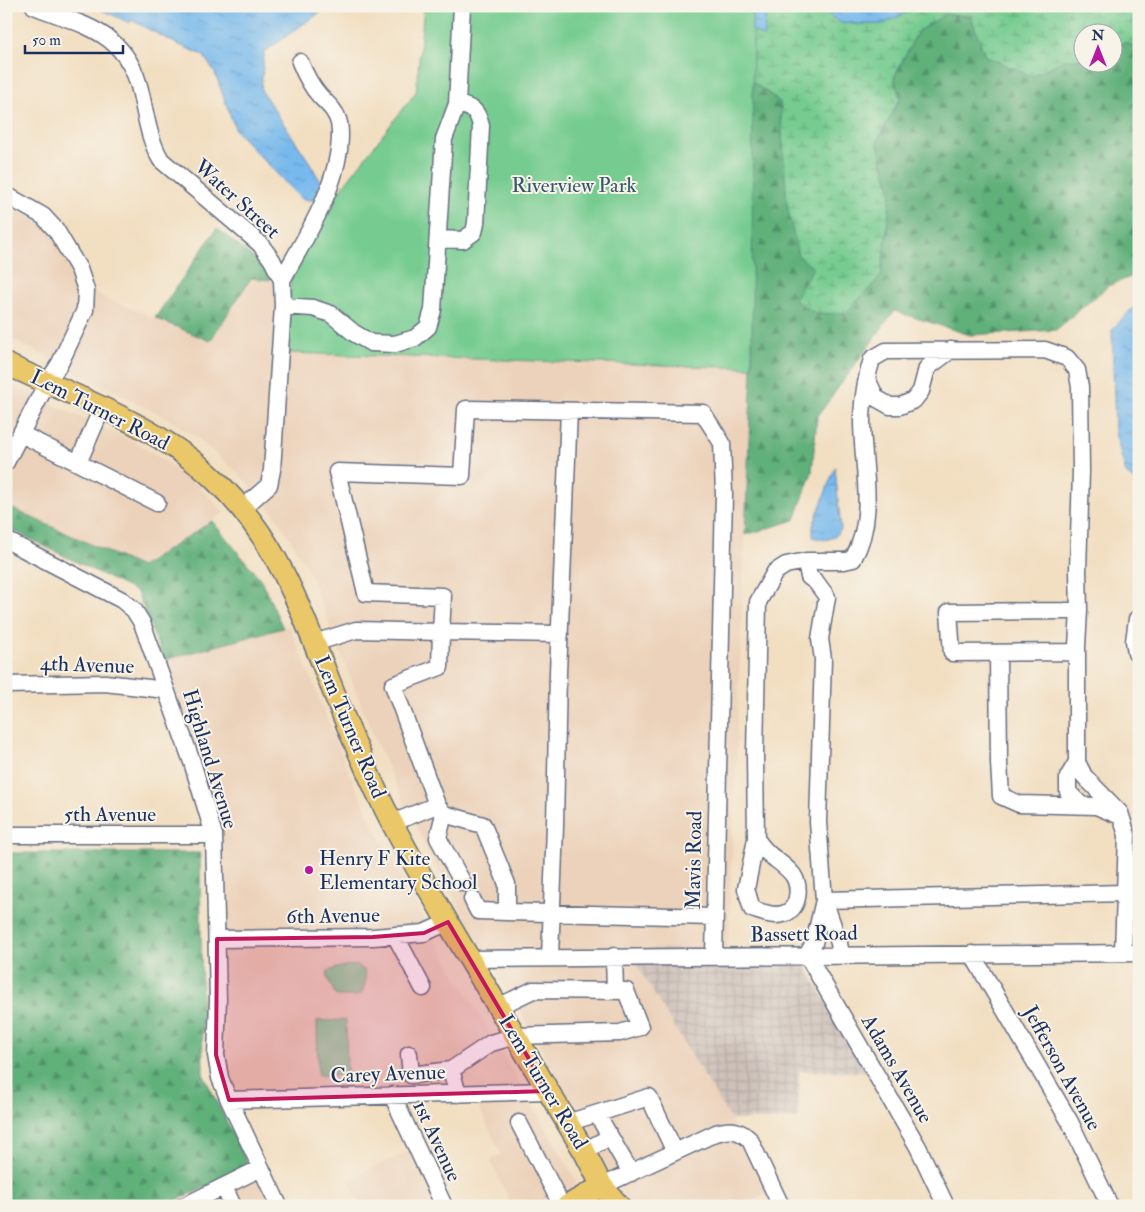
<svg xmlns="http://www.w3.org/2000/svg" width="1145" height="1212" viewBox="0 0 1145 1212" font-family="'IM FELL Double Pica',serif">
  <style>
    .built { fill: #ecd2ba }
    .industrial { fill: url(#industrial-grid) }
    .forest { fill: url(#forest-firs); stroke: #3e706c }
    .wetland { fill: url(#wetland-marsh); stroke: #487e77 }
    .park { fill: #76cc90; stroke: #487e77 }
    .water { fill: url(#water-ripples); stroke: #4974a5 }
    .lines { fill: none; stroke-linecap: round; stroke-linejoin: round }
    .minor-casing { stroke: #666d81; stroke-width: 19 }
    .major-casing { stroke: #666d81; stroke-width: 24 }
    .minor { stroke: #fff; stroke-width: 16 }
    .major { stroke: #eac769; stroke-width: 21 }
    .marked { fill: #c2185b; fill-opacity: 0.2; stroke: #c2185b; stroke-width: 4; stroke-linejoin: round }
    .poi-dot { fill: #b5179e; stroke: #f7f3e8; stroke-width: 2 }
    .labels { text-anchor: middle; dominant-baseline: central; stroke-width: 4; stroke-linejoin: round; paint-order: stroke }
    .park-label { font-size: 21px; fill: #32566a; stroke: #f7f3e8 }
    .street-label { font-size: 21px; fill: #1b2f5e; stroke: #f7f3e8 }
    .poi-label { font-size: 21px; fill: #1b2f5e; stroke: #f7f3e8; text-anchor: start }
  </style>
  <defs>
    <pattern id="industrial-grid" width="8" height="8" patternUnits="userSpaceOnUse" patternTransform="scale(1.25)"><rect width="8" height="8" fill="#cec1b9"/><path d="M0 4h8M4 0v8" fill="none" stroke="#b0a6a1"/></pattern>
    <pattern id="forest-firs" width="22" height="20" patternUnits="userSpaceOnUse" patternTransform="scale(1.25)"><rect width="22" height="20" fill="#60b07a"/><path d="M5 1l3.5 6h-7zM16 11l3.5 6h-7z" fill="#4e9067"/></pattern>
    <pattern id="wetland-marsh" width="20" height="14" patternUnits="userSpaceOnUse" patternTransform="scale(1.25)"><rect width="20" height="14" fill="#76cc90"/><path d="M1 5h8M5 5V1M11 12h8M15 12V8" fill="none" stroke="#60a679"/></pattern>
    <pattern id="water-ripples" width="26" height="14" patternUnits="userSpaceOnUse" patternTransform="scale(1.25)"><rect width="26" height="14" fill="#77b9ec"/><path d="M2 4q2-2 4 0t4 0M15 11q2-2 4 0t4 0" fill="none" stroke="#6197c2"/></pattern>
  </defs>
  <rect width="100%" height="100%" fill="#f7f3e8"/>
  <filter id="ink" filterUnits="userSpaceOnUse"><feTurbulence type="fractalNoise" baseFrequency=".02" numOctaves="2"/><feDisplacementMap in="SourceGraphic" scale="10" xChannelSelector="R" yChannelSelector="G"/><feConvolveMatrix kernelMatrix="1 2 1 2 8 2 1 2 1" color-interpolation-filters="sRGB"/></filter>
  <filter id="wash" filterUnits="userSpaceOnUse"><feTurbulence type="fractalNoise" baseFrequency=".0096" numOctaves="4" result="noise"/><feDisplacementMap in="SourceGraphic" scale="20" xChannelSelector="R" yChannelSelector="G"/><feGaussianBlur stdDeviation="1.12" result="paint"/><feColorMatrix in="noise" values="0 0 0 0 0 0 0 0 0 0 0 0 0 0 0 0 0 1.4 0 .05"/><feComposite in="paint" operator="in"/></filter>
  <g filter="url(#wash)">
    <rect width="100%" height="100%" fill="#f2dfc2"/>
    <path class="built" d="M6,203l42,24 48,67 113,47 42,-64 39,6 -3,70 465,15 -24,580 -101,1 104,171 38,72 -28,14h-113l-85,-155 -94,-161 -30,-57 -44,-93 -70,-177 -28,-45 -38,-44 -43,-37 -29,-19 -161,-82z
      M6,383l128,59 24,14 40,30 26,27 -83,54 -135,-61v-26l7,-21 -7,-3z
      M290,626l58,144 28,61 64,117 136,232 -3,8 -34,18h-27l-22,-46 11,-6 -31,-65 -234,7 -9,-19 -7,-243 -56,-174z
      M412,1150l27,56h-78l-13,-27z
      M249,1167l37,39h-122z"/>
    <path class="industrial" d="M795,948l72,124 -68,-1v48l-68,1 -104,-171z"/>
    <path class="forest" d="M946,14l25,2 14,40 47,20 34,-17h16v3h30l1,-13 10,-7 16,6v219l-6,9 -25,10 -52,44 -86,5 -76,-24 -77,106 -5,55 -17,48 -50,15 7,-167v-287l28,21 7,103 26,63 4,46 29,-1 35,-37 10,-83 -14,-52 23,-42 -6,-22 24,-46z
      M217,228l46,38 7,14 -19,-2 -41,63 -55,-23z
      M6,506l135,61 71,-46 49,59 22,48 -119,32 -27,-68 -131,-65z
      M6,853h194l3,221 46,93 -85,39h-158z"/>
    <path class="wetland" d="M766,6h51l24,17 17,1h24l39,-18h218v42l-15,-6 -11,7 -1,-17h-30v27h-16l-34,17 -47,-20 -14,-40 -25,-2 -28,17 -24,46 6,22 -23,42 14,52 -10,83 -35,37 -29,1 -23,-14 19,-32 -15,-13 -11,-50 -7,-103 -28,-21v-51l12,6z"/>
    <path class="park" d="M424,6h329l-1,362 -465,-15 5,-101 124,-160z
      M357,965l7,5 2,10 -4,13 -5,3h-21l-9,-19 1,-6 16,-5z
      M346,1020l1,55 -29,1 -1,-55z"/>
    <path class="water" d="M93,6h236l-65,46 -3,38 49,73 13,23 -4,15 -18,-2 -65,-68 -21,-58 -12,-18 -26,-11 -46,-24 -1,3z
      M753,6h13l-2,31 -12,-7z
      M817,6h104l-39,18h-24l-17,-1z
      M1139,301v181h-2l-11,-8 -11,-42 -3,-102z
      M835,467l6,63c-9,10 -16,12 -28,7v-11z"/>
  </g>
  <g filter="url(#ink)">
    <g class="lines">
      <defs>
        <path id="minor" d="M34,6c51,20 94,26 107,88 5,22 8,46 20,66l99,84 12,16 10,20 1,26 -11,164 -3,15 -26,23
          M6,195l37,21 13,14 23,39 7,21 -1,20 -25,53 -13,20 -41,79
          M438,239l25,1 11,-8 2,-9 5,-97c-4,-17 -8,-18 -24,-22
          M282,280c23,-42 50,-83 57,-130 1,-9 2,-18 0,-27 -3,-13 -12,-19 -20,-28 -9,-10 -14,-21 -19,-33
          M283,306l30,2 18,6 23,19 17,10 24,1 20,-6 13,-11 5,-17 11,-171 13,-35 5,-98
          M867,379l9,19 14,8h10l14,-6 7,-9 6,-23 24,-18
          M21,434l136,69
          M78,463l24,-55
          M6,540l116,60 12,10 8,13 50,139 22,73 4,165 -2,55 4,23 9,22 50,106
          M806,561l3,16 7,5 11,15 -7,42 3,20 -5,163 6,78 301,-7
          M1137,619l-3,22 2,12 3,1
          M560,634l-119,-2 2,-36 -77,-3 -29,-121 125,4 4,-67 237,4 19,30 2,51 -10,463
          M314,643l42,-13 85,2 -1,35 -47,18 44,120 7,9 39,11 24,59v28l207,5
          M1077,652l-125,1 -3,-41 116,-1 14,-1
          M998,653l1,110 2,33 18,8 77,2 19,8
          M6,685l99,-2 61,7
          M1077,762l-9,15v15l13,13
          M444,814l-6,24 25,45
          M392,823l45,-18
          M6,835h208
          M756,839c4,5 8,11 13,15 8,7 17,12 24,21 8,12 6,35 -10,39 -11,3 -21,-2 -31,-5l-6,-20 10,-50 -1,-84 3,-153 17,-30 11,-7 20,-4h38l9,-2c25,-44 8,-96 9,-143 1,-20 4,-38 10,-57l14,-8 159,-1 22,8 10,12 3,17 1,84 -3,100 1,39 -2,36v116l7,14 36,37 7,22 -4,118
          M472,899l6,12 29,1
          M824,900l-10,43 -7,12 111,192 28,59
          M824,900l15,43 2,12
          M395,935l28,53
          M217,939l156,-2 51,-4 24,-11
          M972,954l98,168 40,84
          M614,956l1,35
          M550,957l5,-131 3,-154 11,-261
          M469,959l670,-6
          M409,1054l2,21 40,-5
          M458,1094l-7,-24 40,-27 25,-7 104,-3 20,-6 -14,-36 -93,-1 -35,17
          M392,1095l52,111
          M229,1100l319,-9
          M597,1114l34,59
          M519,1123l43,83
          M567,1123l82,-26 26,55
          M584,1151l26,-14
          M602,1186l114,-53c14,-4 23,-4 34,7l31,66
          M224,1187l9,19
          M184,1206l77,-38"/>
        <path id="major" d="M6,364c68,32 153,62 208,115 57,54 79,111 107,181 20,51 40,101 64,149 22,44 47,86 72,129 42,71 84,142 127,213l18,35 17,20
          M567,1206l35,-20"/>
      </defs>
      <use href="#minor" class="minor-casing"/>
      <use href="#major" class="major-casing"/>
      <use href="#minor" class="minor"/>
      <use href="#major" class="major"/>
    </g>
  </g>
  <path class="marked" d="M448,922l100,169 -319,9 -13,-45 1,-116 156,-2 51,-4z"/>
  <circle class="poi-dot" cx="309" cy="870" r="5"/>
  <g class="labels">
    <g class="park-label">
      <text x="574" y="185">Riverview Park</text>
    </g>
    <g class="street-label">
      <text transform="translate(237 199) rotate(42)">Water Street</text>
      <text transform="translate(100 410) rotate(27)">Lem Turner Road</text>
      <text transform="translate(87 665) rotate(2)">4th Avenue</text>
      <text transform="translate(350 727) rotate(67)">Lem Turner Road</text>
      <text transform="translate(210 759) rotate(73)">Highland Avenue</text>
      <text x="110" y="814">5th Avenue</text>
      <text transform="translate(694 860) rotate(-89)">Mavis Road</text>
      <text transform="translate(333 916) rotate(-1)">6th Avenue</text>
      <text transform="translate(804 934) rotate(-1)">Bassett Road</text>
      <text transform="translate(1062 1068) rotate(61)">Jefferson Avenue</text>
      <text transform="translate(897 1069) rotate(60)">Adams Avenue</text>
      <text transform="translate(388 1074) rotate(-2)">Carey Avenue</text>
      <text transform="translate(543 1082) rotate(59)">Lem Turner Road</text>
      <text transform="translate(437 1141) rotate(65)">1st Avenue</text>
    </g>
    <g class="poi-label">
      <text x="319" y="858">Henry F Kite<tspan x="319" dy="24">Elementary School</tspan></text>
    </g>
  </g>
  <rect width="1145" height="1212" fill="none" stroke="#f7f3e8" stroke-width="25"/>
  <g transform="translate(1098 48)"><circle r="24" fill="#f7f3e8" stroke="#9fa5b1"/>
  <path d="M0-4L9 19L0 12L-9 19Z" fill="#b5179e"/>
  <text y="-8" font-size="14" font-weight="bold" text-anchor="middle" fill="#1b2f5e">N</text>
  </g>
  <path d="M25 45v8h98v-8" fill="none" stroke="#1b2f5e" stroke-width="2.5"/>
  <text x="32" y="45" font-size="15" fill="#1b2f5e" stroke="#f7f3e8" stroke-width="4" paint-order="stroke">50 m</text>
</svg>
